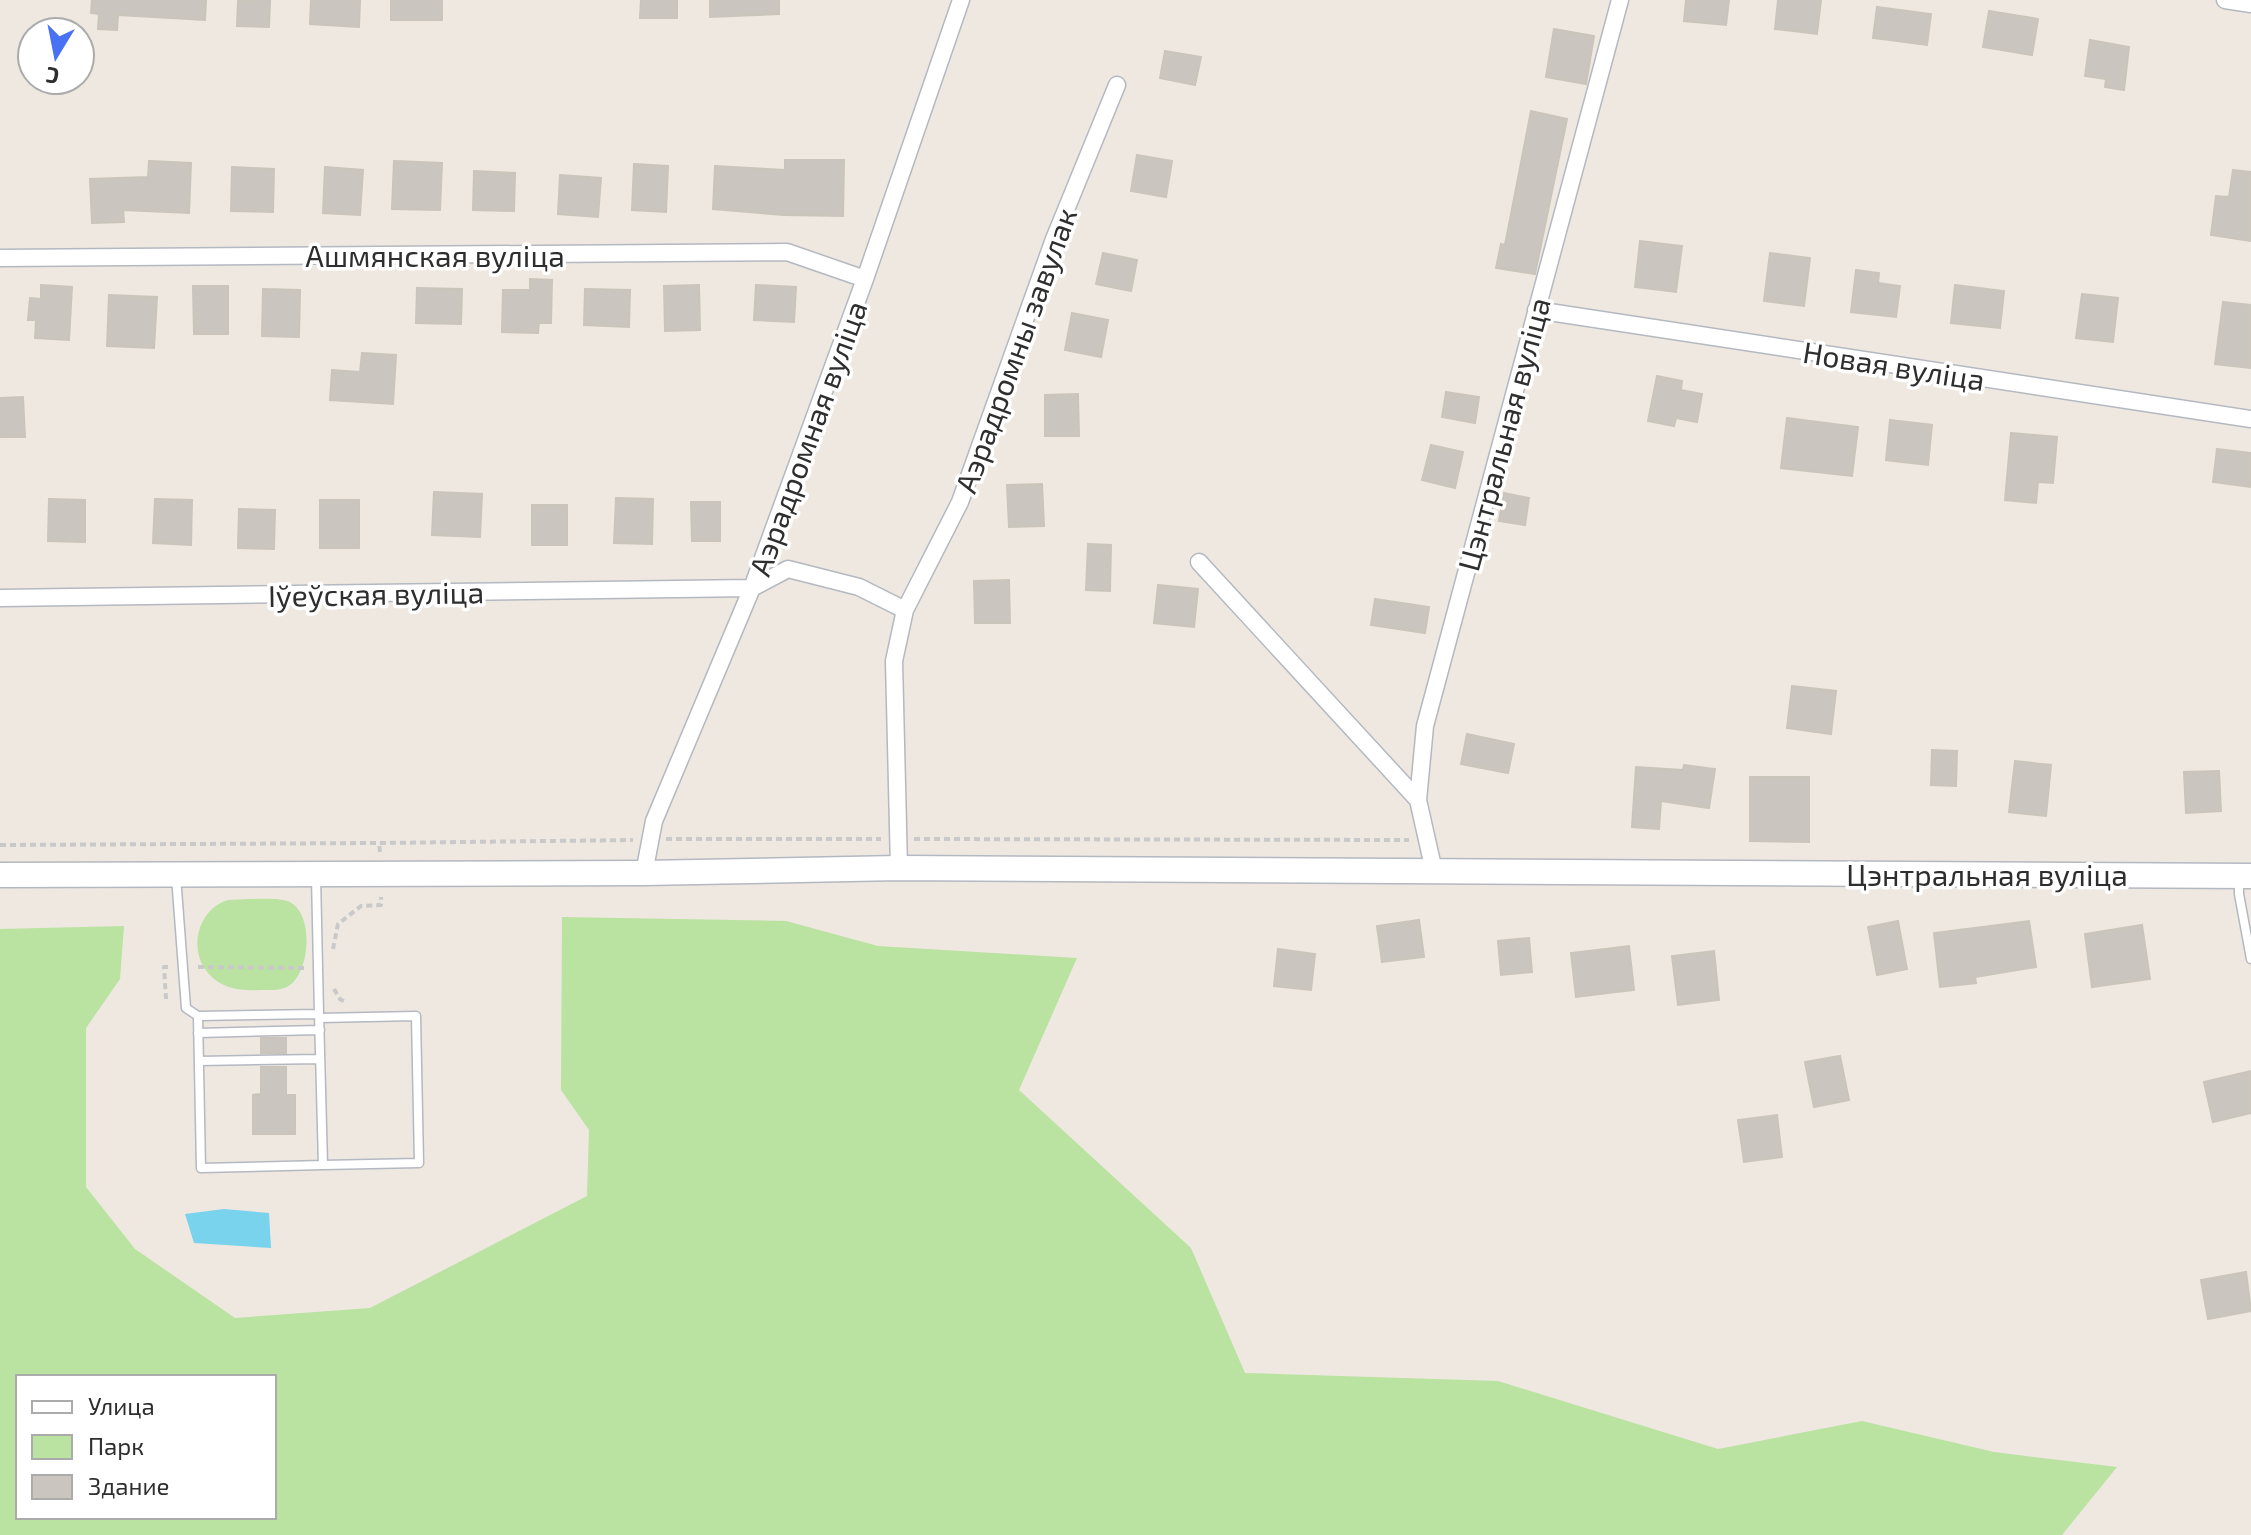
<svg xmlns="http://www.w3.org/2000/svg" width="2251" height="1535" viewBox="0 0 2251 1535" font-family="'Exo 2',sans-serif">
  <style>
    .green { fill: #bae2a0; fill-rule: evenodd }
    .water { fill: #79d3ec }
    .building { fill: #cac6bf; stroke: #cac4ba; stroke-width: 2 }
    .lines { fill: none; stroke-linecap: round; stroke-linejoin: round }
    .lane-casing { stroke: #b4b8c0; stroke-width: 11 }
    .street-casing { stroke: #b4b8c0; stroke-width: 19 }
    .secondary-casing { stroke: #b4b8c0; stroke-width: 27 }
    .path { stroke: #c9c9c9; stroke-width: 4; stroke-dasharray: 6 4; stroke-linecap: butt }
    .lane { stroke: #fff; stroke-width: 8 }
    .street { stroke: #fff; stroke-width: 16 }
    .secondary { stroke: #fff; stroke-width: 24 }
    .labels { text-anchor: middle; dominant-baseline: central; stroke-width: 7; stroke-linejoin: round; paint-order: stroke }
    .street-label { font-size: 30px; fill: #2e2e2e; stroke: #fff }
  </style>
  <rect width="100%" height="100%" fill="#eee8e1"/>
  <path class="green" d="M228,900c15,0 50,-4 62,2 24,13 20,68 0,83 -8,6 -20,5 -30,5 -19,1 -38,-1 -51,-16 -22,-24 -11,-65 19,-74z
    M562,917l224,4 92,25 199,12 -58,132 172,158 54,125 253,8 220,68 144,-28 132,31 123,15 -55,68h-2062v-606l124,-3 -4,53 -34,49v159l49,62 100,69 135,-10 217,-112 2,-66 -28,-40zM18,1377h256v140h-256z"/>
  <path class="water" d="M224,1209l45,4 2,35 -77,-5 -9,-29z"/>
  <path class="building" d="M92,0h114l-1,20 -87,-5 -1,15 -19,-1 1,-15 -8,-1z
    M244,0h26l-1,27 -32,-1 1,-25z
    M311,0h49l-1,27 -49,-3z
    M391,0h51v20h-51z
    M641,0h36v18h-37z
    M710,0h69v14l-69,3z
    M1686,0h43l-3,25 -42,-4z
    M1778,0h43l-4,34 -42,-5z
    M1877,7l54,7 -4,31 -54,-7z
    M1989,11l49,8 -6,36 -49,-8z
    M1554,29l40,7 -8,48 -40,-7z
    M2090,40l39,7 -5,43 -19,-3 1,-8 -21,-3z
    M1165,51l36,6 -6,28 -35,-7z
    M1531,111l36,8 -32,155 -39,-6 5,-24 4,1z
    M1137,155l35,6 -6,36 -35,-6z
    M785,160h59l-1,56 -59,-1 -71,-6 2,-43 70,4z
    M149,161l42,2 -2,50 -66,-3 1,12 -32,1 -2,-44 58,-2z
    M394,161l48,2 -2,47 -48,-1z
    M634,164l34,2 -2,46 -34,-2z
    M232,167l42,2 -1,43 -42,-1z
    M325,167l38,3 -3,45 -37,-2z
    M2233,170l18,2v69l-40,-6 5,-39 13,1z
    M474,171l41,2 -1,38 -41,-1z
    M560,175l41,3 -3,39 -40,-3z
    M1640,241l42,5 -6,46 -41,-5z
    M1103,253l34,7 -6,31 -35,-7z
    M1770,253l40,5 -6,48 -40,-5z
    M1856,270l23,3 -1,10 22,3 -4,31 -45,-5z
    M530,279l22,1 -1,43h-12l-1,10 -36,-1 1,-42h27z
    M41,285l31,2 -3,53 -34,-2 1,-18h-8l2,-22 11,1z
    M699,285l1,45 -35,1 -1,-45z
    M756,285l40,2 -2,35 -40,-2z
    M1955,285l49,6 -4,37 -49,-5z
    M193,286h35v48h-34z
    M417,288l45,1 -1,35 -45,-1z
    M263,289l37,1 -1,47 -37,-1z
    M585,289l45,1 -1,37 -45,-2z
    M2082,294l36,4 -5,44 -37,-4z
    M109,295l48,2 -3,51 -47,-2z
    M2223,302l28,3v63l-36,-4z
    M1072,313l36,7 -7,37 -36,-7z
    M362,353l34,2 -3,49 -63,-4 2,-30 28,2z
    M1657,376l25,5 -1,9 21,4 -5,28 -21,-4 -2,8 -26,-5z
    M1446,392l33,5 -4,26 -33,-6z
    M1078,394l1,42h-34v-41z
    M23,397l2,40h-25v-39z
    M1787,418l71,9 -6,49 -71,-8z
    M1890,420l42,5 -4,40 -42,-5z
    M2011,433l46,4 -4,46 -15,-1 -2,21 -31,-3z
    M1431,445l32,7 -8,36 -33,-8z
    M2217,449l34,4v34l-38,-5z
    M1042,484l2,42 -35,1 -2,-42z
    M434,492l48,2 -2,43 -48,-2z
    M1504,493l25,5 -4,27 -26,-4z
    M616,498l37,1 -1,45 -38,-1z
    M49,499l36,1v42l-37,-1z
    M155,499l37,1 -1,45 -38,-2z
    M320,500h39v48h-39z
    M691,502h29v39h-28z
    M532,505h35v40h-35z
    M239,509l36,1 -1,39 -36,-1z
    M1088,544l23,1 -1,46 -24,-1z
    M1009,580l1,43h-35l-1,-42z
    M1158,585l40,4 -4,38 -40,-4z
    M1375,599l54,8 -4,26 -54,-8z
    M1792,686l44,5 -5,43 -44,-6z
    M1467,734l47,10 -6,29 -47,-9z
    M1932,750l25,1 -1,35 -25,-1z
    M2015,761l36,4 -5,51 -37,-4z
    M1684,765l31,4 -6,39 -48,-7 -2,28 -27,-2 4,-60 47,3z
    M2219,771l2,40 -35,2 -2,-41z
    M1750,777h59v65l-59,-1z
    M1419,920l5,37 -42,5 -5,-36z
    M1898,921l9,48 -30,6 -9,-48z
    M2029,921l7,46 -61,10 1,6 -36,4 -6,-54z
    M2142,925l8,54 -58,8 -7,-53z
    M1529,938l3,34 -31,3 -3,-34z
    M1629,946l5,44 -58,7 -5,-44z
    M1278,949l37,5 -4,36 -37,-4z
    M1714,951l5,49 -41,5 -6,-49z
    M261,1038h25v15h-25z
    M1840,1056l9,44 -35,7 -9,-45z
    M261,1067h25v28h9v39h-42v-39l8,-1z
    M2251,1071v42l-38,9 -9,-40z
    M1777,1115l5,42 -38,5 -6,-42z
    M2246,1272l5,39 -43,8 -7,-39z"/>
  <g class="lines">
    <defs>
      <path id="lane" d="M176,876l10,132 12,8 121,-2 -3,-138
        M2239,880v14l12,65
        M198,1016l3,152 122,-3 -4,-151
        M320,1018l96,-2 3,147 -96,2
        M198,1033l122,-3
        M199,1061l121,-2"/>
      <path id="street" d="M2225,0l26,4
        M0,258l787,-6 78,27
        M1536,310l715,109
        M1199,562l219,238
        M0,598l752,-10 36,-19 71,18 46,23
        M899,868l-5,-207 11,-51 55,-108 94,-263 63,-154
        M1434,871l-16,-71 7,-74 195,-726
        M644,873l10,-52 98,-233 113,-309 96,-279"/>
      <path id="secondary" d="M0,875l644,-2 255,-5 1352,8"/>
    </defs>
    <use href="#lane" class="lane-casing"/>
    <use href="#street" class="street-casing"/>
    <use href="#secondary" class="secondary-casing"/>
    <path class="path" d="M666,839h215
      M914,839l495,1
      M0,845l379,-2
      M380,852l-1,-9 254,-3
      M333,949l5,-25 23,-18 20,-1v-8
      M198,967l107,1
      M334,989l6,10 7,4
      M166,999l-2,-32h5"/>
    <use href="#lane" class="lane"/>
    <use href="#street" class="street"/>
    <use href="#secondary" class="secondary"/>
  </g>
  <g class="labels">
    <g class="street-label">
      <text x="435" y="255">Ашмянская вуліца</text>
      <text transform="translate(1015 350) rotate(-70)">Аэрадромны завулак</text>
      <text transform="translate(1894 365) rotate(9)">Новая вуліца</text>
      <text transform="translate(1503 434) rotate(-75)">Цэнтральная вуліца</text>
      <text transform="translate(807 438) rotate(-70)">Аэрадромная вуліца</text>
      <text transform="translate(376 593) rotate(-1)">Іўеўская вуліца</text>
      <text x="1987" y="874">Цэнтральная вуліца</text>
    </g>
  </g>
  <rect x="16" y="1375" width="260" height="144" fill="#ffffff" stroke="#ababab" stroke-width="2"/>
  <rect x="32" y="1401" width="40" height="12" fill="#ffffff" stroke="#ababab" stroke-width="2"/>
  <text x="88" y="1415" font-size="24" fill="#2e2e2e">Улица</text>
  <rect x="32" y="1435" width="40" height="24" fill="#bae2a0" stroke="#ababab" stroke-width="2"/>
  <text x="88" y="1455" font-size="24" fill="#2e2e2e">Парк</text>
  <rect x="32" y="1475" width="40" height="24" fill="#cac6bf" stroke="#ababab" stroke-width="2"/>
  <text x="88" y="1495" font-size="24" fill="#2e2e2e">Здание</text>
  <g transform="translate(56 56) rotate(190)"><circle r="38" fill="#ffffff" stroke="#ababab" stroke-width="2"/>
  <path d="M0-6L14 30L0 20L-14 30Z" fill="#4871f4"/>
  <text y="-12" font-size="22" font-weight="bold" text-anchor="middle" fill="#2e2e2e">С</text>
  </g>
</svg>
